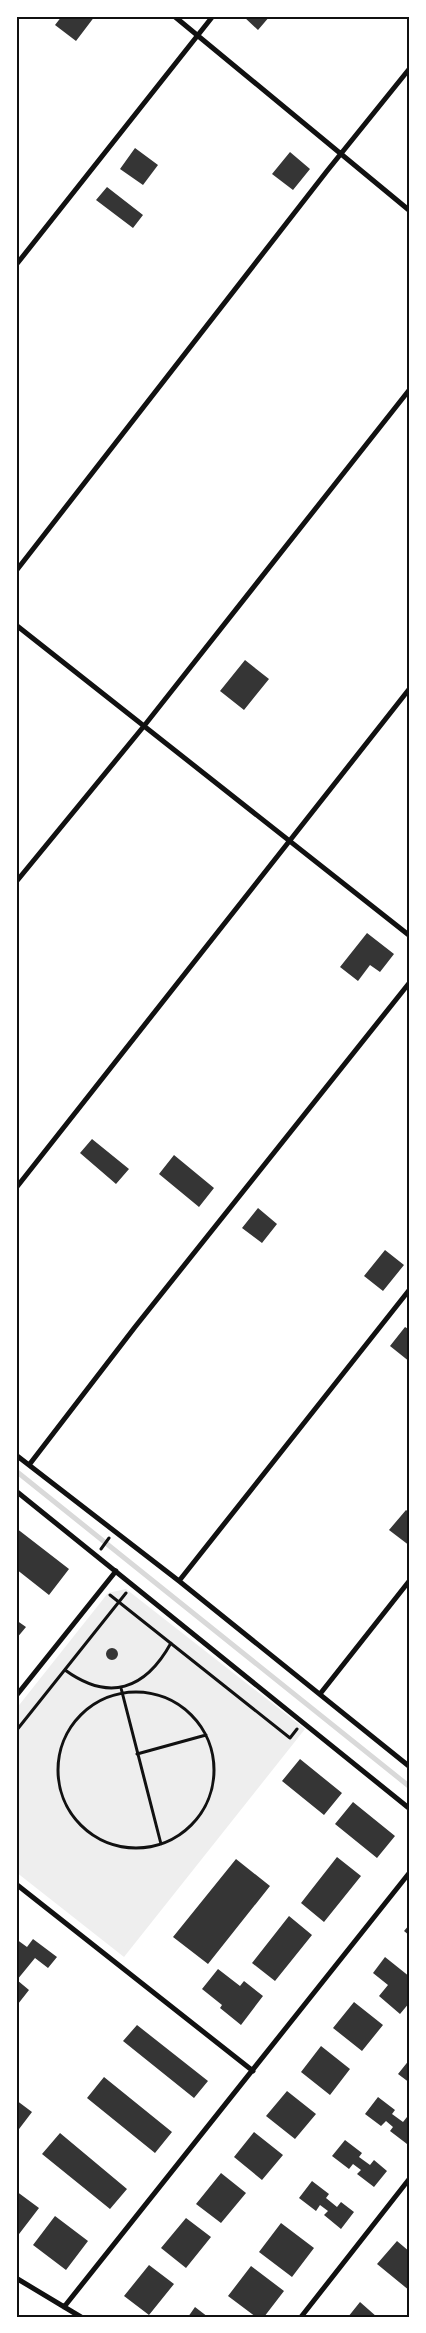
<svg xmlns="http://www.w3.org/2000/svg" width="426" height="2333" viewBox="0 0 426 2333" font-family="'Space Grotesk',sans-serif">
  <style>
    .green { fill: #eee }
    .lines { fill: none; stroke-linecap: round; stroke-linejoin: round }
    .stream { stroke: #d9d9d9; stroke-width: 5 }
    .building { fill: #353535 }
    .path { stroke: #111; stroke-width: 3 }
    .minor { stroke: #111; stroke-width: 5 }
    .neatline { fill: none; stroke: #111; stroke-width: 2 }
  </style>
  <rect width="100%" height="100%" fill="#fff"/>
  <path class="green" d="M126,1589l179,140 -181,228 -108,-85v-163l92,-116z"/>
  <g class="lines">
    <path class="stream" d="M16,1471l394,316"/>
  </g>
  <path class="building" d="M62,16h33l-19,25 -21,-16z
    M243,16h27l-12,14z
    M135,148l23,17 -15,20 -23,-16z
    M290,152l20,17 -17,21 -21,-16z
    M107,187l36,28 -10,13 -37,-28z
    M245,660l24,19 -25,31 -24,-19z
    M367,933l27,21 -14,18 -10,-7 -12,16 -18,-14z
    M92,1139l37,30 -13,15 -36,-31z
    M174,1155l40,33 -15,19 -40,-33z
    M258,1208l19,16 -15,19 -20,-15z
    M385,1250l19,15 -21,26 -19,-15z
    M405,1327l5,3v32l-20,-16z
    M406,1510l4,3v33l-21,-16z
    M16,1528l53,41 -20,26 -33,-26z
    M16,1620l10,7 -10,12z
    M106 1654a6 6 0 1 1 12 0a6 6 0 1 1-12 0Z
    M300,1759l42,34 -18,22 -42,-34z
    M353,1802l42,34 -18,22 -42,-34z
    M337,1857l24,19 -37,46 -23,-19z
    M236,1859l34,27 -62,78 -35,-27z
    M289,1916l23,19 -37,46 -23,-18z
    M410,1924v12l-6,-5z
    M16,1939l11,8 6,-8 24,18 -9,11 -13,-10 -18,22 12,10 -11,14 -2,-1z
    M385,1957l25,20v25l-10,12 -21,-18 9,-11 -15,-12z
    M218,1969l22,17 4,-5 19,15 -22,29 -21,-17 2,-3 -20,-16z
    M354,2002l29,23 -21,26 -29,-23z
    M137,2025l71,56 -14,17 -71,-57z
    M321,2046l29,23 -20,26 -29,-23z
    M410,2059v24l-12,-9z
    M104,2077l68,55 -17,21 -68,-55z
    M287,2091l29,23 -21,25 -29,-23z
    M378,2097l17,13 -3,4 11,8 4,-5 3,3v21l-3,3 -17,-13 3,-4 -7,-6 -5,5 -16,-12z
    M16,2100l16,12 -16,21z
    M254,2132l29,23 -21,25 -28,-23z
    M60,2133l67,56 -17,20 -68,-55z
    M345,2140l17,13 -3,4 11,8 4,-5 13,11 -13,16 -17,-13 4,-4 -8,-6 -4,5 -17,-13z
    M221,2173l25,20 -25,30 -25,-19z
    M312,2181l17,13 -3,4 11,9 4,-5 13,10 -13,17 -17,-14 4,-4 -8,-6 -4,6 -17,-13z
    M16,2191l23,17 -23,30z
    M55,2216l33,25 -22,29 -33,-25z
    M186,2218l25,19 -25,31 -25,-20z
    M281,2223l33,25 -22,29 -33,-25z
    M397,2241l13,11v39l-33,-27z
    M149,2265l25,19 -25,31 -25,-19z
    M251,2266l33,25 -20,26h-8l-28,-21z
    M360,2302l17,15h-29z
    M195,2307l13,10h-20z"/>
  <g class="lines">
    <path class="path" d="M101,1549l8,-11
      M110,1595l180,143 7,-9
      M65,1670c44,32 80,20 106,-27
      M121,1688l40,156
      M58 1770a78 78 0 1 1 156 0a78 78 0 1 1-156 0Z
      M16,1731l110,-138
      M137,1754l69,-19"/>
    <path class="minor" d="M174,16l236,195
      M16,265l197,-249
      M16,571l311,-400 83,-103
      M16,625l394,311
      M16,882l128,-156 266,-337
      M16,1188l394,-500
      M16,1455l163,126 231,186
      M29,1465l106,-138 275,-345
      M16,1491l394,318
      M179,1581l231,-292
      M320,1694l90,-114
      M16,1696l100,-125
      M16,1884l237,187
      M16,2278l65,39
      M64,2307l346,-435
      M301,2317l109,-139"/>
  </g>
  <rect width="426" height="2333" fill="none" stroke="#ffffff" stroke-width="35"/>
  <rect x="18" y="18" width="390" height="2298" class="neatline"/>
</svg>
